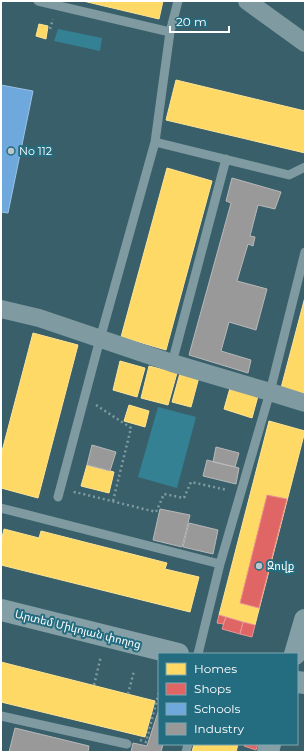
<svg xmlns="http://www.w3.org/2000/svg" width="306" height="753" viewBox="0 0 306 753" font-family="Montserrat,'Noto Sans Armenian',sans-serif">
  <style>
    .green { fill: #358194 }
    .homes { fill: #ffd966; stroke: #ffe494 }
    .shops { fill: #e06666; stroke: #e99494 }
    .schools { fill: #6fa8dc; stroke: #9ac2e6 }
    .industry { fill: #999; stroke: #b8b8b8 }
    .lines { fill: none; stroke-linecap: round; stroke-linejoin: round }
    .path { stroke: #7f9aa0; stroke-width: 2.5; stroke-dasharray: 2 3; stroke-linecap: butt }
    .lane { stroke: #7f9aa0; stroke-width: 9 }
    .street { stroke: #7f9aa0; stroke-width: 18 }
    .secondary { stroke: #859fa6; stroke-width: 22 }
    .poi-dot { fill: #bac7cb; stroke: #246c7f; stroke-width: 1.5 }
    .labels { text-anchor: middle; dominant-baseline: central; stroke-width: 4; stroke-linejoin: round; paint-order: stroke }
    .poi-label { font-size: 11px; fill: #fff; stroke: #246c7f; text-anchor: start }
    .street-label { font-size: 11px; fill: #fff; stroke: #246c7f }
  </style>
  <rect width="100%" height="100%" fill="#39606a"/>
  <path class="green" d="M58,29l44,9 -2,13 -46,-10z
    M158,407l38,10 -19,71 -39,-11z"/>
  <path class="homes" d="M83,1h80l-4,18z
    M39,24l9,2 -2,13 -10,-3z
    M176,80l129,31v42l-139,-33z
    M167,168l45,13 -46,169 -45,-13z
    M305,297v97l-24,-6z
    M33,333l45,12 -40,153 -37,-10v-33z
    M120,361l25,7 -8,29 -24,-7z
    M149,366l28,7 -9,32 -27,-7z
    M180,373l19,4 -8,30 -19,-5z
    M230,388l28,8 -6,22 -28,-9z
    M129,405l20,6 -4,16 -21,-6z
    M269,421l36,10 -50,194 -36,-10z
    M87,465l27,7 -5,21 -28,-7z
    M4,529l35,9 2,-7 126,32 -2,6 34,8 -9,35 -189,-47v-23z
    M1,662l154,39 -10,36 -144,-35z
    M194,744h44l-2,8h-44z"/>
  <path class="shops" d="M267,495l20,4 -28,109 -19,-5z
    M219,615l7,2 -3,7 -6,-1z
    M226,617l17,5 -3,12 -18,-5z
    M243,622l12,3 -3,12 -12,-3z
    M245,744h13l-2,6 -12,-4z"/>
  <path class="schools" d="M1,85l32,6 -25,122 -7,-1z"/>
  <path class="industry" d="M232,178l49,14 -6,17 -17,-4 -8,31 5,1 -2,9 -5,-2 -11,37 30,8 -11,41 -27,-8 -8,29 30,9 -3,13 -59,-18 42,-152 -5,-2z
    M92,445l24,7 -6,19 -23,-6z
    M216,447l23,6 -4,14 -22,-5z
    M207,460l32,8 -3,16 -33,-8z
    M160,509l30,6 -8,32 -29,-7z
    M189,523l29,7 -5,24 -30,-7z
    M159,709v35h4l-2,8h-30l2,-9 14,3z
    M15,728l74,18 -1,6h-79z"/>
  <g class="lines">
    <path class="path" d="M50,29l3,-10
      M96,405l35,23 -18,73
      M74,493l1,-1 81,20 8,-18 20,4 7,-16 36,8
      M94,685l7,-29
      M128,694l6,-23
      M140,740l6,2 13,-50"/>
    <path class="lane" d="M38,1l132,31
      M178,1l-8,31 -15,110 134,33 16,-8
      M172,363l54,-204
      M58,497l42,-158 55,-197
      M1,508l219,56
      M198,654l22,-90 50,-172 35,-140
      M1,716l126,28
      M186,752l2,-8"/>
    <path class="street" d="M247,1l58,42
      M1,309l38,9 133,45 98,29 35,11"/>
    <path class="secondary" d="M1,610l177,44
      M295,654l10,-34
      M297,682l8,1
      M268,752l2,-8"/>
  </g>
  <g class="poi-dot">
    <circle cx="11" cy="151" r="4"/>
    <circle cx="259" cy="566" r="4"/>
  </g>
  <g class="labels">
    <g class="poi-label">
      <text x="19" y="151">No 112</text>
      <text x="267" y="566">Զովք</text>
    </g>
    <g class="street-label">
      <text transform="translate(78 629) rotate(14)">Արտեմ Միկոյան փողոց</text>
    </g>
  </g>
  <rect width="306" height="753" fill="none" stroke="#ffffff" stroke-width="4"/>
  <rect x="158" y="653" width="140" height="92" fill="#246c7f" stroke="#7ca7b2"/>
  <rect x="166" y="663" width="20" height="12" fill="#ffd966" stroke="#7ca7b2"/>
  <text x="194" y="673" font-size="12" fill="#ffffff">Homes</text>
  <rect x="166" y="683" width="20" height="12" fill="#e06666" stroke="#7ca7b2"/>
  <text x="194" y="693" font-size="12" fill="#ffffff">Shops</text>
  <rect x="166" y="703" width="20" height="12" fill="#6fa8dc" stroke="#7ca7b2"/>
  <text x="194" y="713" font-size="12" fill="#ffffff">Schools</text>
  <rect x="166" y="723" width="20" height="12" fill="#999999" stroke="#7ca7b2"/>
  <text x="194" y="733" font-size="12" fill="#ffffff">Industry</text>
  <path d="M170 26v6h59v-6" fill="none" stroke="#ffffff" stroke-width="2"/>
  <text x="176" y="26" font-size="12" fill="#ffffff" stroke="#246c7f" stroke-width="3" paint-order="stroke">20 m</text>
</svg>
